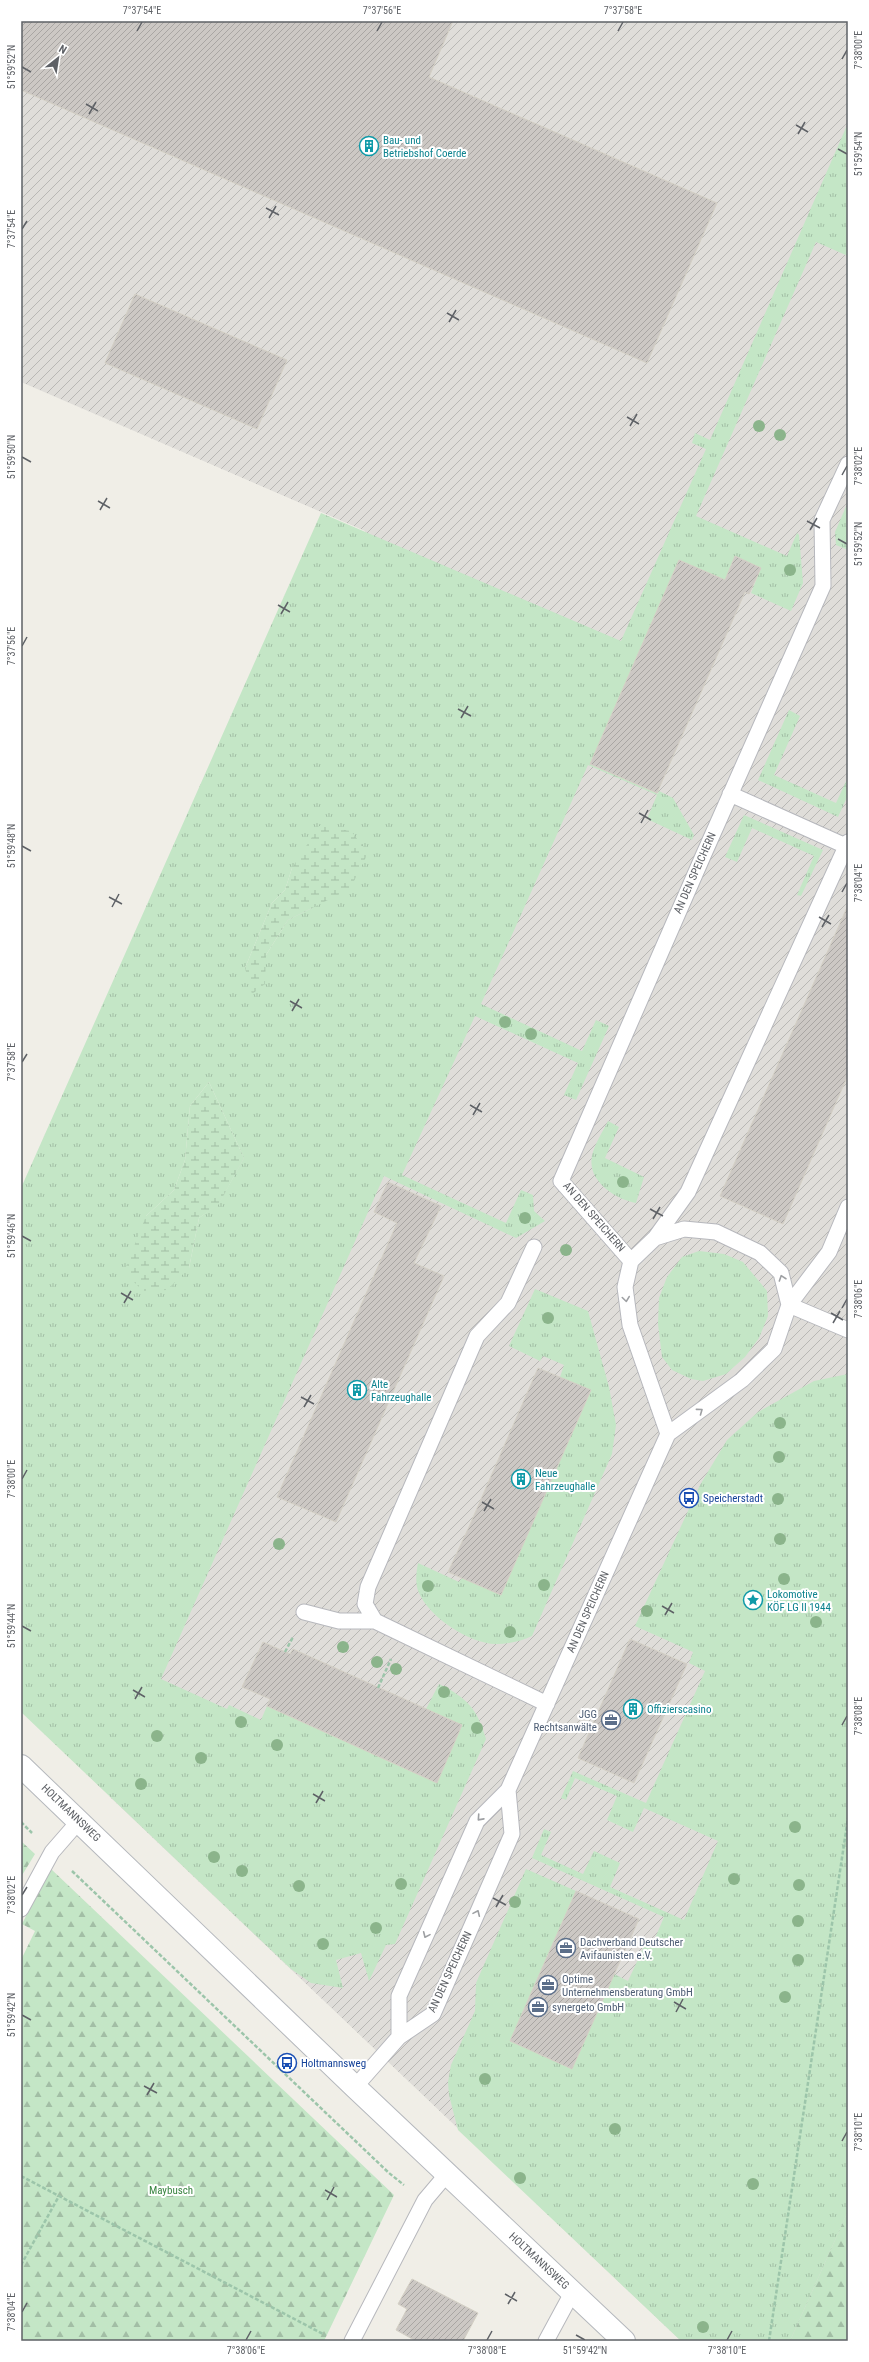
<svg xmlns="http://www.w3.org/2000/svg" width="869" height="2362" viewBox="0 0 869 2362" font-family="'Roboto Condensed',sans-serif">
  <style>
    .industrial { fill: url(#industrial-furrows) }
    .grass { fill: url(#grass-tufts); fill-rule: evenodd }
    .forest { fill: url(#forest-firs) }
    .wetland { fill: url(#wetland-marsh) }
    .building { fill: url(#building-hatch); stroke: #d4d0c5 }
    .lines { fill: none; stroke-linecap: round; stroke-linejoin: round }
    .lane-casing { stroke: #b7b8bd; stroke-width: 17 }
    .secondary-casing { stroke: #b5b8bd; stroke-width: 24 }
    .path { stroke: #9cc5aa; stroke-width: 2.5; stroke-dasharray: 4 2; stroke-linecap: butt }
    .lane { stroke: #fff; stroke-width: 15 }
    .secondary { stroke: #fff; stroke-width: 22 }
    .tree { fill: #8bb48b }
    .oneway { stroke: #9ea0a3 }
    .ticks { fill: none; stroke: #5e6166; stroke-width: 1.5 }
    .labels { text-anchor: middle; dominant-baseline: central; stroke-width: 4; stroke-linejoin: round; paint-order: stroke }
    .culture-label { font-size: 11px; fill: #0d838f; stroke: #fff; text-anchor: start }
    .street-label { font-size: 11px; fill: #5e6166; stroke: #fff }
    .transit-label { font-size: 11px; fill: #164399; stroke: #fff; text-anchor: start }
    .service-label { font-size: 11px; fill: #4e5e75; stroke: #fff; text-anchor: start }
    .park-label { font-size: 11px; fill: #388440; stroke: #fff }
    .neatline { fill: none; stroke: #5e6166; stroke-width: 1.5 }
    .ticks-label { font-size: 10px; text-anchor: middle; fill: #5e6166 }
  </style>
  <defs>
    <pattern id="industrial-furrows" width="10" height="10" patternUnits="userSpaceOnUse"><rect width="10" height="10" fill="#dfddd9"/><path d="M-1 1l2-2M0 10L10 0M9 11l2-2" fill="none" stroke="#b8b7b4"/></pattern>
    <pattern id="grass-tufts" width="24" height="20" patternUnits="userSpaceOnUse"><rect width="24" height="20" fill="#c4e6c6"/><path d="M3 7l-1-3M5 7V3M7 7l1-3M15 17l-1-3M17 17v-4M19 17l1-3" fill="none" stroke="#a2bea5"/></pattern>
    <pattern id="forest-firs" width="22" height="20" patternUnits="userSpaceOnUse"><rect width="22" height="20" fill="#c4e6c6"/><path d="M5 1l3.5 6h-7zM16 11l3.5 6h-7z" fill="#a2bea5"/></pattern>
    <pattern id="wetland-marsh" width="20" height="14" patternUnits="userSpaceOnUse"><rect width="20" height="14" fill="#c4e6c6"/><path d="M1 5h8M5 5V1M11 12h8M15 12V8" fill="none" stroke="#a2bea5"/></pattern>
    <pattern id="building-hatch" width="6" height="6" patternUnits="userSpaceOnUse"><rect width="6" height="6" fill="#ccc8c4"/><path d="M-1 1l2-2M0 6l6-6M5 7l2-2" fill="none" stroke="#a9a6a3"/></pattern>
  </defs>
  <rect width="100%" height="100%" fill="#f0eee7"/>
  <path class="industrial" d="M21,21h827v2236l-37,84h-130l-572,-545 256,-1265 -344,-149z"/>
  <path class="grass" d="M848,123v133l-32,-14 -120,274 91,40 10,-23 2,2 4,48 -12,28 -40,-18 10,-25 -26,-12 -10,24 -46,-20 -89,204 68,30 1,-3 14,7 21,37 -2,5 -45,-21 10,-24 -69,-30 -107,239 101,47 14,-31 13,6 -33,74 -12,-5 14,-32 -103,-47 -73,159 104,48 15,-33 12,5 1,16 11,10 -29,17 -132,-62 -223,503 66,30 2,-4 32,15 6,-14 170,77 25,-58 -36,-16 13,-25c28,14 38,24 47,55l-91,205 -9,1 -17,36 -8,-28 -25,7 7,28 -32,-5 -20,-14 -270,-257v-524l300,-675 300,128 85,-192 -14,-6 3,-10 15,7zM292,868l20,40 -24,12 -22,35 -21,13 27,-65 13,-13zM209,1082l35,76 -25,45 -20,15 -10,50 -43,-52 28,-26 11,-30 5,-54z
    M848,502v48l-12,-5 -1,-13z
    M789,710l11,6 -26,59 62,28 12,-26v18l-10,22 -80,-37z
    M744,815l79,35 -22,46 -4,-1 17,-39 -62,-28 -15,34 -12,-5z
    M608,1121l11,6 -14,31 39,19 -8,26c-22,-4 -52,-24 -43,-51 3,-10 10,-21 15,-31z
    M699,1251l25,3 19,8 24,29 1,25 -9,22 -14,19 -19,17 -23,7 -12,-2 -19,-9 -10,-13 -4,-33 1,-26 8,-21 15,-20z
    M535,1289l53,22 21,76 7,38 -4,29 -80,182c-11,5 -23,8 -36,8 -26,0 -67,-27 -77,-51 -4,-9 -3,-20 -1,-30l41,19 3,-4 39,16 90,-204 -31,-13 4,-12 -21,-9 -3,5 -31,-15z
    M848,1374v837l-58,130h-109l-223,-211 -9,-35 -1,-13 3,-17 24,-54 1,-28 50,-114 50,22 -66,150 62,28 42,-95 14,7 19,-41 6,3 11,-26 -132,-59 12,-29 7,3 -10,23 42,19 11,-23 26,12 -10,24 74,33 34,-79 -74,-33 -11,24 -26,-12 10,-24 -42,-18 -9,22 -5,-2 12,-27 73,32 59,-132 -16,-8 4,-11 -58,-26 65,-141 27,-45 31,-28 56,-31z"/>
  <path class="forest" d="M21,1841l14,13 -14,23z
    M50,1868l344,327 -70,146h-303v-381l14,-29 -13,-7z
    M848,2211v129l-58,1z"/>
  <path class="wetland" d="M319,826l32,5 17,22 -18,36 -62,31 -22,35 -1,29 -13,10 -7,-26 27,-65 13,-13 7,-22z
    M209,1082l35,76 -25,46 -20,14 -10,50 -22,22 -24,1 -19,-19 22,-56 28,-26 11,-30 5,-54z"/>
  <path class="building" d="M21,21h432l-24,56 288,126 -70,160 -626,-273z
    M135,294l152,66 -30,69 -152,-66z
    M735,556l26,12 -12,26 -4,-2 -88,201 -67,-29 89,-204 46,20z
    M848,905v170l-65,149 -63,-28z
    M388,1182l53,24 -27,57 30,13 -108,246 -59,-25 120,-274 -23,-11z
    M538,1368l53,22 -90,205 -53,-23 20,-43z
    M630,1639l57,25 -53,119 -56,-25z
    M263,1642l27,12 3,-5 169,76 -25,58 -170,-77 3,-7 -28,-12z
    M576,1891l63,28 -67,150 -62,-28z
    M412,2279l66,34 -15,28h-47l-20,-11 11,-21 -9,-5z"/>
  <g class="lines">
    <defs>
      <path id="lane" d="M730,794l118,53
        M848,1207l-19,45 -40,53 59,25
        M655,1238l33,-46 160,-350
        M534,1247l-26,56 -31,33 -109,251 -3,17 10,17 172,83
        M631,1261l-70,-80 142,-325 120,-270 -1,-66 26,-56
        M304,1612l35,9h36
        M21,1909l31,-57 27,-31
        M399,2037v-41l78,-175 31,-31 160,-356 74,-54 32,-31 15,-44 -8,-32 -21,-20 -44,-21 -32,-3 -29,9 -24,23 -6,26 5,38 38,109
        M355,2087l44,-50 34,-23 79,-180 -4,-44
        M352,2341l73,-141 22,-26
        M546,2341l26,-48"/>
      <path id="secondary" d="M21,1766l334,321 269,254"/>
    </defs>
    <use href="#lane" class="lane-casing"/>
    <use href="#secondary" class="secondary-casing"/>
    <path class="path" d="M285,1652l8,-15
      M378,1688l13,-29
      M21,1822l11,11
      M72,1871l317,302 15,12
      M21,2176l38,20
      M21,2265l38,-69 266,139
      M769,2341l79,-523"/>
    <use href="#lane" class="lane"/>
    <use href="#secondary" class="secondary"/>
  </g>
  <g class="tree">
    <circle cx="759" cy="426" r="6"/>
    <circle cx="780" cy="435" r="6"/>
    <circle cx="790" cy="570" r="6"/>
    <circle cx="505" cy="1022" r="6"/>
    <circle cx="531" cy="1034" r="6"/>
    <circle cx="623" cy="1182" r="6"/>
    <circle cx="525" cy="1218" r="6"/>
    <circle cx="566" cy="1250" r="6"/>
    <circle cx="548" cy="1318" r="6"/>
    <circle cx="780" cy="1423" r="6"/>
    <circle cx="779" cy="1457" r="6"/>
    <circle cx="778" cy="1499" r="6"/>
    <circle cx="780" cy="1539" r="6"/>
    <circle cx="279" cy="1544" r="6"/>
    <circle cx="784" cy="1579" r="6"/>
    <circle cx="544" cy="1585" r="6"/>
    <circle cx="428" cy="1586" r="6"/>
    <circle cx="647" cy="1611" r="6"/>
    <circle cx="816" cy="1622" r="6"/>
    <circle cx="510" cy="1632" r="6"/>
    <circle cx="343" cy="1647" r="6"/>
    <circle cx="377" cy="1662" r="6"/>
    <circle cx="396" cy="1669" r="6"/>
    <circle cx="444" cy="1692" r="6"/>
    <circle cx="241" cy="1722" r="6"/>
    <circle cx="477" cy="1728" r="6"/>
    <circle cx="157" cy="1736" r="6"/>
    <circle cx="277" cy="1745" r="6"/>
    <circle cx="201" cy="1758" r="6"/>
    <circle cx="141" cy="1784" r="6"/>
    <circle cx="795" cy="1827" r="6"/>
    <circle cx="214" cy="1857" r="6"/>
    <circle cx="242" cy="1871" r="6"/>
    <circle cx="734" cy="1879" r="6"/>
    <circle cx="401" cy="1884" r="6"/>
    <circle cx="799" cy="1885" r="6"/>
    <circle cx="299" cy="1886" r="6"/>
    <circle cx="515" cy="1902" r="6"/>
    <circle cx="798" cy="1921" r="6"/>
    <circle cx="376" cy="1928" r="6"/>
    <circle cx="323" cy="1944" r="6"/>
    <circle cx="798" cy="1960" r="6"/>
    <circle cx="785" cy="1997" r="6"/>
    <circle cx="485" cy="2079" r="6"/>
    <circle cx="615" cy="2129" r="6"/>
    <circle cx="520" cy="2178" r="6"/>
    <circle cx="753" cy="2184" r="6"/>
    <circle cx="703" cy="2327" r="6"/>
  </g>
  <defs><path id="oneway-chevron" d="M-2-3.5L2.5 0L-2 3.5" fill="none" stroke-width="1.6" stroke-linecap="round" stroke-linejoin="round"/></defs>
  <g class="oneway">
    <use href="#oneway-chevron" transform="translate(782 1278) rotate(-109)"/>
    <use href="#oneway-chevron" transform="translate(626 1299) rotate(82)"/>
    <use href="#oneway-chevron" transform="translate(700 1411) rotate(-36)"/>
    <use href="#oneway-chevron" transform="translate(480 1818) rotate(132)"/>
    <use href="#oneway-chevron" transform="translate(477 1913) rotate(-66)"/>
    <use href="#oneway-chevron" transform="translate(426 1935) rotate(114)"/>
  </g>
  <path class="ticks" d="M137,31l5,-9M377,31l5,-9M618,31l5,-9M842,59l5,-9M22,67l9,5M86,104l12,7M89,114l7,-12M796,125l12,7M798,134l7,-12M838,149l9,5M266,208l13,7M269,218l7,-12M22,229l5,-8M447,313l12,7M449,322l7,-12M627,417l12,7M630,426l7,-12M22,457l9,5M842,475l5,-9M98,501l12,7M100,510l7,-12M807,521l13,7M810,530l7,-12M838,539l9,5M278,605l12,7M281,614l7,-12M22,646l5,-9M458,709l13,7M461,718l7,-12M639,813l12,7M641,823l7,-13M22,846l9,5M842,892l5,-9M109,897l13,7M112,907l7,-13M819,917l12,7M822,927l7,-12M290,1001l12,7M292,1011l7,-12M22,1062l5,-8M470,1105l12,7M473,1115l7,-12M650,1209l13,7M653,1219l7,-12M22,1236l9,5M121,1293l12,7M124,1303l7,-12M842,1308l5,-9M831,1313l12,7M833,1323l7,-12M301,1397l13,7M304,1407l7,-12M22,1479l5,-9M482,1502l12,7M484,1511l7,-12M662,1606l12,7M665,1615l7,-12M22,1626l9,5M133,1690l12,7M135,1699l7,-12M842,1725l5,-9M313,1794l12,7M316,1803l7,-12M22,1895l5,-8M493,1898l13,7M496,1907l7,-12M674,2002l12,7M676,2012l7,-13M22,2015l9,5M144,2086l13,7M147,2095l7,-12M842,2141l5,-9M325,2190l12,7M327,2200l7,-13M505,2294l12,7M508,2304l7,-12M22,2312l5,-9M576,2335l9,5M246,2340l5,-9M487,2340l5,-9M727,2340l5,-9"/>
  <defs>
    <symbol id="building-ring" viewBox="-11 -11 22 22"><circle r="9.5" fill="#fff" stroke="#0f9aa8" stroke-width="1.5"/><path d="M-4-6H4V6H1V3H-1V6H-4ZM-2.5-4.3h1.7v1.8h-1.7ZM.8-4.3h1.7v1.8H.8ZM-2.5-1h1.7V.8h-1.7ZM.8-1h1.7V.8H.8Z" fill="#0f9aa8"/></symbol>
    <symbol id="bus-ring" viewBox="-11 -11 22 22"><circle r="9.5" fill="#fff" stroke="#1a4fb4" stroke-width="1.5"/><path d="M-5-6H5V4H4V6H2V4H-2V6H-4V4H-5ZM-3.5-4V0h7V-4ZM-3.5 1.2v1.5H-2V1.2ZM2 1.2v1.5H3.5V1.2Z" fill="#1a4fb4"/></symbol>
    <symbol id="sight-ring" viewBox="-11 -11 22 22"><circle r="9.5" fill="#fff" stroke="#0f9aa8" stroke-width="1.5"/><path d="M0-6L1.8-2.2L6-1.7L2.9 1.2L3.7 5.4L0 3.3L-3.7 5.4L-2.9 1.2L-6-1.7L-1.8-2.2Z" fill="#0f9aa8"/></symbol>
    <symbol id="office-ring" viewBox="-11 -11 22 22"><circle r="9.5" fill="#fff" stroke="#5c6f8a" stroke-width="1.5"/><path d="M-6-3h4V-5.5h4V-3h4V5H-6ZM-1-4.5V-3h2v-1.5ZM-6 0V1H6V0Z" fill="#5c6f8a"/></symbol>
  </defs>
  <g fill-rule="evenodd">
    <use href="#building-ring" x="358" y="135" width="22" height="22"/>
    <use href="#building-ring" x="346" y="1379" width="22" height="22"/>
    <use href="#building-ring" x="510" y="1468" width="22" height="22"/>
    <use href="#bus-ring" x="678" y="1487" width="22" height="22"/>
    <use href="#sight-ring" x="742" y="1589" width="22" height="22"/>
    <use href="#building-ring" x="622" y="1698" width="22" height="22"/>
    <use href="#office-ring" x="600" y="1709" width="22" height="22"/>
    <use href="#office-ring" x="555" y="1937" width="22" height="22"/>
    <use href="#office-ring" x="537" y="1974" width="22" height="22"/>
    <use href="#office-ring" x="527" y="1996" width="22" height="22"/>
    <use href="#bus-ring" x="276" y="2052" width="22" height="22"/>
  </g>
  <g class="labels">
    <g class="culture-label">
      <text x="383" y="140">Bau- und<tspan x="383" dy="13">Betriebshof Coerde</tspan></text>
      <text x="371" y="1384">Alte<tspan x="371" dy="13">Fahrzeughalle</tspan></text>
      <text x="535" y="1473">Neue<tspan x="535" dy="13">Fahrzeughalle</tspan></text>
      <text x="767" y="1594">Lokomotive<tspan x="767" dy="13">KÖF LG II 1944</tspan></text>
      <text x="647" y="1709">Offizierscasino</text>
    </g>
    <g class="street-label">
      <text transform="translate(695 873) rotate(-66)">AN DEN SPEICHERN</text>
      <text transform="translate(594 1217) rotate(49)">AN DEN SPEICHERN</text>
      <text transform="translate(588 1612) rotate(-66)">AN DEN SPEICHERN</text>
      <text transform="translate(71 1813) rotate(44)">HOLTMANNSWEG</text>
      <text transform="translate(450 1972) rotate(-65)">AN DEN SPEICHERN</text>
      <text transform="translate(539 2261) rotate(43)">HOLTMANNSWEG</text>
    </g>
    <g class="transit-label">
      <text x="703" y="1498">Speicherstadt</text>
      <text x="301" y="2063">Holtmannsweg</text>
    </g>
    <g class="service-label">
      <text x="597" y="1714" text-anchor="end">JGG<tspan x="597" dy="13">Rechtsanwälte</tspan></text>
      <text x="580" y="1942">Dachverband Deutscher<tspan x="580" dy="13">Avifaunisten e.V.</tspan></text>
      <text x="562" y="1979">Optime<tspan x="562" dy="13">Unternehmensberatung GmbH</tspan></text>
      <text x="552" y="2007">synergeto GmbH</text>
    </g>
    <g class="park-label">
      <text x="171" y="2190">Maybusch</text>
    </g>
  </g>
  <rect width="869" height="2362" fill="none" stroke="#ffffff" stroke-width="44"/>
  <g transform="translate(58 58) rotate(30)" stroke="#ffffff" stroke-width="3" paint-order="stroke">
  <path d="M0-3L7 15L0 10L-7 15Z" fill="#5e6166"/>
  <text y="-6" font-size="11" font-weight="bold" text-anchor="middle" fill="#5e6166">N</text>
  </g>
  <rect x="22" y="22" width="825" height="2318" class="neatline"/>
  <g class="ticks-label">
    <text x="142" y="14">7°37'54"E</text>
    <text x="382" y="14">7°37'56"E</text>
    <text x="623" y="14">7°37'58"E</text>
    <text transform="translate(858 50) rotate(-90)" y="4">7°38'00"E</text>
    <text transform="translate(11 67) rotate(-90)" y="4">51°59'52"N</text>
    <text transform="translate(858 154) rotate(-90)" y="4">51°59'54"N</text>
    <text transform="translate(11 229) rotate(-90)" y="4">7°37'54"E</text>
    <text transform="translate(11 457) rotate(-90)" y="4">51°59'50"N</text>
    <text transform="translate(858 466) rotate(-90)" y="4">7°38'02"E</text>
    <text transform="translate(858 544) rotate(-90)" y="4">51°59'52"N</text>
    <text transform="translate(11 646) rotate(-90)" y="4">7°37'56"E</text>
    <text transform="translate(11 846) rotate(-90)" y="4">51°59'48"N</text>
    <text transform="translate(858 883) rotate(-90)" y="4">7°38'04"E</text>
    <text transform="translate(11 1062) rotate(-90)" y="4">7°37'58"E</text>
    <text transform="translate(11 1236) rotate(-90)" y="4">51°59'46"N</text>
    <text transform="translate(858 1299) rotate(-90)" y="4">7°38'06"E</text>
    <text transform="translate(11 1479) rotate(-90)" y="4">7°38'00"E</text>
    <text transform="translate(11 1626) rotate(-90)" y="4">51°59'44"N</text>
    <text transform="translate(858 1716) rotate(-90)" y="4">7°38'08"E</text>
    <text transform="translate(11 1895) rotate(-90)" y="4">7°38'02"E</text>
    <text transform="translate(11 2015) rotate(-90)" y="4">51°59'42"N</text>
    <text transform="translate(858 2132) rotate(-90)" y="4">7°38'10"E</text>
    <text transform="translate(11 2312) rotate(-90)" y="4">7°38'04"E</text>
    <text x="246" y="2354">7°38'06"E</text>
    <text x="487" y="2354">7°38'08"E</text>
    <text x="585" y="2354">51°59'42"N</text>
    <text x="727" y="2354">7°38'10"E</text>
  </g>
</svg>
